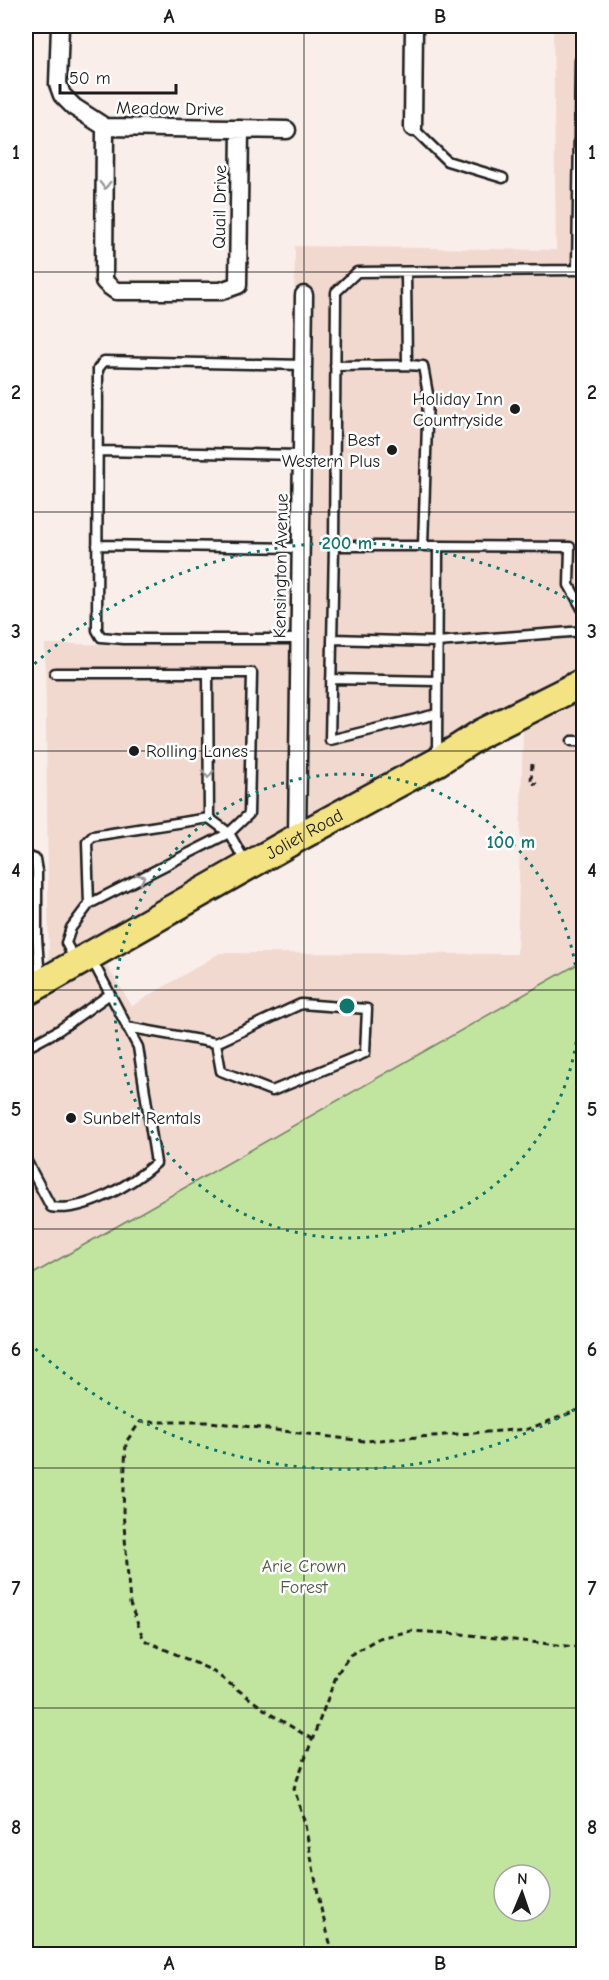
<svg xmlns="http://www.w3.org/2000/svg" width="609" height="1980" viewBox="0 0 609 1980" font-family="'Comic Neue',sans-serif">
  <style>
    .built { fill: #f1d9d0 }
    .green { fill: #c1e59f; stroke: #6e805e; stroke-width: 1.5; fill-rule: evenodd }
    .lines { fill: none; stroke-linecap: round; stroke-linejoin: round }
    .service-casing { stroke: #1c1c1c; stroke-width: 13 }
    .minor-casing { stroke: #1c1c1c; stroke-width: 21 }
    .primary-casing { stroke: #1c1c1c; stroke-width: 32 }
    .path { stroke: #1c1c1c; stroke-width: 3; stroke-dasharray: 6 4.5; stroke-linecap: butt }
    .service { stroke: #fff; stroke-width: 8 }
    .minor { stroke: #fff; stroke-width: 16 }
    .primary { stroke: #f4e382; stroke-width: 27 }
    .oneway { stroke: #999 }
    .grid { fill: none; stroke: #1c1c1c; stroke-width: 1.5; stroke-opacity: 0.55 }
    .ring { fill: none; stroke: #0f766e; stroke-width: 3; stroke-dasharray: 3 6 }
    .poi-dot { fill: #1c1c1c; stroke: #fff; stroke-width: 2 }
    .labels { text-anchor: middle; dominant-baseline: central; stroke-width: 5; stroke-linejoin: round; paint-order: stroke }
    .street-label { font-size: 18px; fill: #1c1c1c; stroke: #fff }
    .poi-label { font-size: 18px; fill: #1c1c1c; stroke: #fff; text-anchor: end }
    .park-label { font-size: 18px; fill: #4e5843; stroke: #fff }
    .centre { fill: #0f766e; stroke: #fff; stroke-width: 3 }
    .ring-label { font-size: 18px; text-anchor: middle; font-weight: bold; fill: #0f766e; stroke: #fff; stroke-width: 5; stroke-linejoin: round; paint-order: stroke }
    .neatline { fill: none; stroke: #1c1c1c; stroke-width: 2 }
    .grid-label { font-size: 20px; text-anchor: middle; font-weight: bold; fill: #1c1c1c }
  </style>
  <rect width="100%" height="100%" fill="#f9eeea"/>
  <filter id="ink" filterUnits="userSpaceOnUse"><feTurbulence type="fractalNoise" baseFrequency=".0167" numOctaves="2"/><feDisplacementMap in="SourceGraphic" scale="12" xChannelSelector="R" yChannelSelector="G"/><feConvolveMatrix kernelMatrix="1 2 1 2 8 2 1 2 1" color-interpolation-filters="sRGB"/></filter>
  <g filter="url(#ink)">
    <path class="built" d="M553,26h30v653l-534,293 -4,-328 244,1 6,-399 261,4z
      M583,697v264l-557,317v-280l75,-42 31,50 88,-53 297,1 6,-224z"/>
    <path class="green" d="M583,961v993h-557v-676zM504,1875h36v36h-36z"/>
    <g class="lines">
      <defs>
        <path id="service" d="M413,128l34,33 56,17
          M406,272l1,93 16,1 5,28 -5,152
          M335,366l72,-1
          M98,451l204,4
          M97,545l204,3
          M334,546l-4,194 107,-26
          M438,546l132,1 -1,38 15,27
          M300,639h-176l-23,-2 -4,-7 1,-261 6,-8 200,4
          M332,639l105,3 147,-11
          M55,673h197l-3,141 -20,19 17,30
          M331,679l106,2
          M572,741h12
          M437,756l1,-210h-104l2,-254 21,-20 220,-2 3,-210
          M26,856l9,3 2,12v67l3,42
          M89,904l-2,-62 6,-6 116,-18 -1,-145
          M75,960l-9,-17 5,-15 18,-24 140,-71 -20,-15
          M127,1027l89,16 85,-39 66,5 -2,44 -93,38 -51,-20 -5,-28
          M26,1048l33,-18 51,-36
          M26,1160l25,47c33,6 81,-23 105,-44l-18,-116 -47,-89"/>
        <path id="minor" d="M60,26l-2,58 4,11 12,12 31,20 182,3
          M105,127l-1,154 5,5 7,5h105l17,-6 2,-156
          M413,128l1,-102
          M297,838l7,-543"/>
        <g id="primary">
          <path id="s1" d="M26,992l271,-154 140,-76 45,-29 102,-51"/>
        </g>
      </defs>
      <use href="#service" class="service-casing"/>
      <use href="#minor" class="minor-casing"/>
      <use href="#primary" class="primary-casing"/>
      <path class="path" d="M532,764l-1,19 6,1
        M312,1739l-40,-24 -61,-45 -67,-30 -14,-36 -7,-93 3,-69 14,-20h71l153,19 164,-12 56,-21
        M333,1954l-12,-45 -17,-89 -10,-32 43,-114 13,-19 29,-17 32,-7 50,3 123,14"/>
      <use href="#service" class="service"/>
      <use href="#minor" class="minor"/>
      <use href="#primary" class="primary"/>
    </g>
    <defs><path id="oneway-chevron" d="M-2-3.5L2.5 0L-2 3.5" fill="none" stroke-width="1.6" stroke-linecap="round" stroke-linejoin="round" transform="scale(1.5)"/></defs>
    <g class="oneway">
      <use href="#oneway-chevron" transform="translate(105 185) rotate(90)"/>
      <use href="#oneway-chevron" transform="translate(208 774) rotate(90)"/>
      <use href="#oneway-chevron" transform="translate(141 878) rotate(-27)"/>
    </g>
  </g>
  <path class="grid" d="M304,26v1928M26,272h558M26,512h558M26,751h558M26,990h558M26,1229h558M26,1468h558M26,1708h558"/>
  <g class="ring">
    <circle cx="347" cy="1006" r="232"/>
    <path d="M582 1405A463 463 0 0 1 28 1342M28 670A463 463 0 0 1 582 607"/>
  </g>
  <g class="poi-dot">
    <circle cx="515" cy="409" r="6"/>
    <circle cx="392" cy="450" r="6"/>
    <circle cx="134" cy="751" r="6"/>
    <circle cx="71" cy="1118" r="6"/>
  </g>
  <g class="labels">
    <g class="street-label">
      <text transform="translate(170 109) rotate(1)">Meadow Drive</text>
      <text transform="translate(220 207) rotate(-89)">Quail Drive</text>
      <text transform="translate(281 566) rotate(-89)">Kensington Avenue</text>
      <text stroke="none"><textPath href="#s1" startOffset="320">Joliet Road</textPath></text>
    </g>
    <g class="poi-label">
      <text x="503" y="399">Holiday Inn<tspan x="503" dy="21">Countryside</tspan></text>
      <text x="380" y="440">Best<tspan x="380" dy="21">Western Plus</tspan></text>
      <text x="146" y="751" text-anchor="start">Rolling Lanes</text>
      <text x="83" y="1118" text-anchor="start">Sunbelt Rentals</text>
    </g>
    <g class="park-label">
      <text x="304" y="1566">Arie Crown<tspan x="304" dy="21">Forest</tspan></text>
    </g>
  </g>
  <circle cx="347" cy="1006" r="9" class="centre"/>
  <g class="ring-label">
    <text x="347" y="549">200 m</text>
    <text x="511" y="848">100 m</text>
  </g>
  <rect width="609" height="1980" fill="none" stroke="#fff" stroke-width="66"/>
  <g transform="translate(522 1893) rotate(2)"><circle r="28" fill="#ffffff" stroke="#a4a4a4" stroke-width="1.5"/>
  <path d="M0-4.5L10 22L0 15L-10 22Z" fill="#1c1c1c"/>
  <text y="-9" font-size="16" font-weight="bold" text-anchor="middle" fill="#1c1c1c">N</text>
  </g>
  <path d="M60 84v9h116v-9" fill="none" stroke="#1c1c1c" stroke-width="3"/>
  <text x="69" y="84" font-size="18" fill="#1c1c1c" stroke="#ffffff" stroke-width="4.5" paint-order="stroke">50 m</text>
  <rect x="33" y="33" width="543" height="1914" class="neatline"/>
  <g class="grid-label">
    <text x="169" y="23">A</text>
    <text x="440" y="23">B</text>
    <text x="16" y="159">1</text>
    <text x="592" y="159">1</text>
    <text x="16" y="399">2</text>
    <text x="592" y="399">2</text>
    <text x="16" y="638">3</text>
    <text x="592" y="638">3</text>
    <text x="16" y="877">4</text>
    <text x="592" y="877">4</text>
    <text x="16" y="1116">5</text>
    <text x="592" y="1116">5</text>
    <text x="16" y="1356">6</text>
    <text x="592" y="1356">6</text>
    <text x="16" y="1595">7</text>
    <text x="592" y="1595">7</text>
    <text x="16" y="1834">8</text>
    <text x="592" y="1834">8</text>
    <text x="169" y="1970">A</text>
    <text x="440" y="1970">B</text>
  </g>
</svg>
